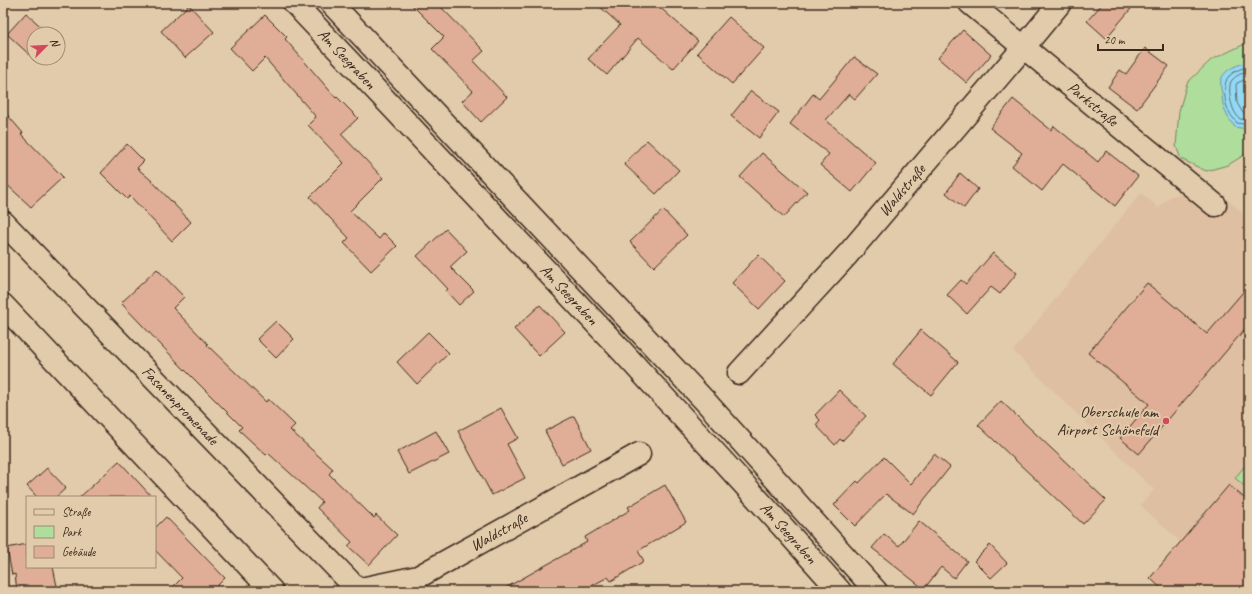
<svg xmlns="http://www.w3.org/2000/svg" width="1252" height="594" viewBox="0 0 1252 594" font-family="Caveat,sans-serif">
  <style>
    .built { fill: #debfa2 }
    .green { fill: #aedd9c; stroke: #74845d }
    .water { fill: #93d9f5; stroke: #70939f }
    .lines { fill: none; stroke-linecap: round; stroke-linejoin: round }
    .shore { stroke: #5e7074; stroke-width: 1 }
    .building { fill: #e0ae97; stroke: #3b2a1e }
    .minor-casing { stroke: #3b2a1e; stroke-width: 25 }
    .major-casing { stroke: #3b2a1e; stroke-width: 25 }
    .minor { stroke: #e2cbab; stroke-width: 22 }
    .major { stroke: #e2cbab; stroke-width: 22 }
    .poi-dot { fill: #d1495b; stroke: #e2cbab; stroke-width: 1.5 }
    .labels { text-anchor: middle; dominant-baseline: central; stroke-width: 4; stroke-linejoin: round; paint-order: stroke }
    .street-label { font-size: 16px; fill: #3b2a1e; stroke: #e2cbab }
    .poi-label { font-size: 16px; fill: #3b2a1e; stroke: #e2cbab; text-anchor: end }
  </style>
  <rect width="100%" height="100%" fill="#e2cbab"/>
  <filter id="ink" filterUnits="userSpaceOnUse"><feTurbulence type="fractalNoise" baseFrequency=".025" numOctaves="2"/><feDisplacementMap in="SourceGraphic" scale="8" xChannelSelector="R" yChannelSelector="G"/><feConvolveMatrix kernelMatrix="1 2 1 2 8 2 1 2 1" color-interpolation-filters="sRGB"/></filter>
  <g filter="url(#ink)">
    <path class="built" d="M1141,193l18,15 11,-12 12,-2 25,21 16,-19 26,22v373h-86l-14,-13 31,-37 -40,-36 14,-15 -141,-139z"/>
    <path class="green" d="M1249,42v110l-21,13 -22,6 -25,-12 -5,-13 3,-35 8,-28 24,-23z
      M1247,463l2,2v25l-14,-12z"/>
    <path class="water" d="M1249,62v67h-2l-12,-2c-9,-11 -13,-20 -13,-34 -1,-4 -2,-9 -1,-13 3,-11 18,-16 28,-18z"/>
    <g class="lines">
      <path class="shore" d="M1249,66c-7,2 -15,5 -20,10 -6,6 -5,23 -2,31 2,6 6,11 10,16l12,2
        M1249,71c-6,2 -13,4 -17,9 -4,4 -2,20 0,25 1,5 4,10 8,14l9,1
        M1249,78l-12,5 -1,2 1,18 6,10 6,1"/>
    </g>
    <path class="building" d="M410,3h27l47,48 -11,10 34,36 -26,25 -19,-21 11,-10 -41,-42 12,-12z
      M596,3h59l43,38 -25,28 -35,-31 -31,37 -19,-16 32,-34z
      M1103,3h33l-30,35 -19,-17z
      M189,5l25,27 -29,26 -24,-27z
      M26,13l23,21h-15v25l-27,-25z
      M265,15l22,22 -2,2 51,59 1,-1 21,21 -17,16 42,44 -33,33 29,28 5,-6 13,13 -26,25 -27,-28 5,-5 -39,-41 34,-34 -36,-38 8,-8 -51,-59 -13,13 -22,-23z
      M729,17l35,31 -32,36 -35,-31z
      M963,30l28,25 -24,28 -29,-25z
      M1145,48l24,18 -32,43 -29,-22 12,-17 6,4z
      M854,57l23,17 -22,25 -6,-5 -23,26 50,43 -24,29 -32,-27 9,-11 -39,-30 23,-30 6,5z
      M751,91l28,21 -20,26 -28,-22z
      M1013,99l38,31 3,-4 44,36 8,-11 32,25 -23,30 -52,-42 -21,27 -30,-25 10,-13 -32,-25z
      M3,110l20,23 -2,1 42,43 -32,30 -28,-26z
      M647,140l32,30 -23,24 -32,-30z
      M127,144l17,17 -7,7 14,12 40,42 -19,19 -42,-45 -3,3 -26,-26z
      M762,153l45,39 -23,25 -44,-40z
      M960,173l18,16 -14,19 -18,-15z
      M663,210l24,25 -33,32 -24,-25z
      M446,229l21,22 -17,16 24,24 -15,14 -13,-14 2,-2 -31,-33z
      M993,253l24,20 -17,21 -9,-7 -24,27 -20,-19 14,-15 5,4z
      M758,255l27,26 -26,28 -27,-26z
      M157,269l27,28 -11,11 35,36 -1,1 59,57 2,-3 27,26 -5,5 43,39 -4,5 45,44 2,-3 21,20 -28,30 -21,-19 4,-4 -35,-34 5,-6 -54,-49 -2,2 -27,-25 3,-3 -59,-59 -62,-65z
      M1147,283l60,51 42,-49v39l-110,130 -19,-16 29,-34 -61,-51z
      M540,305l25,27 -26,24 -25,-27z
      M276,321l18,18 -18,19 -19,-19z
      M921,330l37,32 -27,33 -38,-31z
      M428,332l21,21 -32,31 -20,-22z
      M839,390l27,26 -24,25 -2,-2 -5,6 -19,-20 4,-5 -5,-5z
      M1001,401l105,99 -23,24 -105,-99z
      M501,408l17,30 -11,6 18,34 -33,17 -34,-64z
      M574,416l17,33 -29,15 -17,-33z
      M436,431l13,23 -40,20 -12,-22z
      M934,454l16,13 -37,47 -27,-20 -31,32 -21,-21 23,-24 2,2 25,-26 27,27z
      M119,461l33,36h-72z
      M47,468l19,20 -10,9h-19l-10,-11z
      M665,485l21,37 -48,29 6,10 -33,20 -3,-4 -26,14h-82l87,-49 -2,-5 45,-27 -2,-3z
      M1229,485l20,17v89h-85l-14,-13z
      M166,517l59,61 -13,13h-43l13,-13 -27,-28v-22z
      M919,521l48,40 -13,17 -13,-11 -17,22 -52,-41 12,-14 15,12z
      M27,544v23h26l5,24h-41l-2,-17 -3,1 -5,-27z
      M990,545l17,18 -16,15 -17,-17z"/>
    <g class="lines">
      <defs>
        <g id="minor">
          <path id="s1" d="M970,3l245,202"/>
          <path id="s2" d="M3,222l354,367"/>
          <path d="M3,305l269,286"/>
          <path id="s3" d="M739,373l109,-119 175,-206 37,-45"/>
          <path id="s4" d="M351,591l67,-14 221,-123"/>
        </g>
        <g id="major">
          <path id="s5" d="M294,3l326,346 153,167 67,75"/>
          <path d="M331,3l374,398 171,190"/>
        </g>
      </defs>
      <use href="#minor" class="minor-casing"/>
      <use href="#major" class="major-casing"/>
      <use href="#minor" class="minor"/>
      <use href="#major" class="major"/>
    </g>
  </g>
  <circle class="poi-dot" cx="1166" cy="421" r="4"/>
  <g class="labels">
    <g class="street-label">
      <text stroke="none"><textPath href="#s5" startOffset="77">Am Seegraben</textPath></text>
      <text stroke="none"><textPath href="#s1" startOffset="159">Parkstraße</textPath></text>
      <text stroke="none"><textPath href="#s3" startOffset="245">Waldstraße</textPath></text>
      <text stroke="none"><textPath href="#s5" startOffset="401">Am Seegraben</textPath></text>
      <text stroke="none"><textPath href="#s2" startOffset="255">Fasanenpromenade</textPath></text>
      <text stroke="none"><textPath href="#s4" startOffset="161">Waldstraße</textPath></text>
      <text stroke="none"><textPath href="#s5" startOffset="725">Am Seegraben</textPath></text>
    </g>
    <g class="poi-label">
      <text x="1158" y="412">Oberschule am<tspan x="1158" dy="18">Airport Schönefeld</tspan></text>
    </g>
  </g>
  <rect width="1252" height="594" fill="none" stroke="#e2cbab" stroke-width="16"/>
  <rect x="8" y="8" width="1236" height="578" fill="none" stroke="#3b2a1e" stroke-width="1.5" filter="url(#ink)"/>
  <rect x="26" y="496" width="130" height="72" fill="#e2cbab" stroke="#9f8b73"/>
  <rect x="34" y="509" width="20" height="6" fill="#e2cbab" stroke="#9f8b73"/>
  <text x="62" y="516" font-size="12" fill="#3b2a1e">Straße</text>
  <rect x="34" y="526" width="20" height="12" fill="#aedd9c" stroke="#9f8b73"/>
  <text x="62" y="536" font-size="12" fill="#3b2a1e">Park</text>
  <rect x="34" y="546" width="20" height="12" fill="#e0ae97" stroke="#9f8b73"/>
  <text x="62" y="556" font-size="12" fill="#3b2a1e">Gebäude</text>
  <g transform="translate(46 46) rotate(66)"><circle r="19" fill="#e2cbab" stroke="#9f8b73"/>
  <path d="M0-3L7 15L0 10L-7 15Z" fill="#d1495b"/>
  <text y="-6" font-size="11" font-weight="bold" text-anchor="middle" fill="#3b2a1e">N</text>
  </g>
  <path d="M1098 44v6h65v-6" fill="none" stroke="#3b2a1e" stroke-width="2"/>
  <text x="1104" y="44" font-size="12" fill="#3b2a1e" stroke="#e2cbab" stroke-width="3" paint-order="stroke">20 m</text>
</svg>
